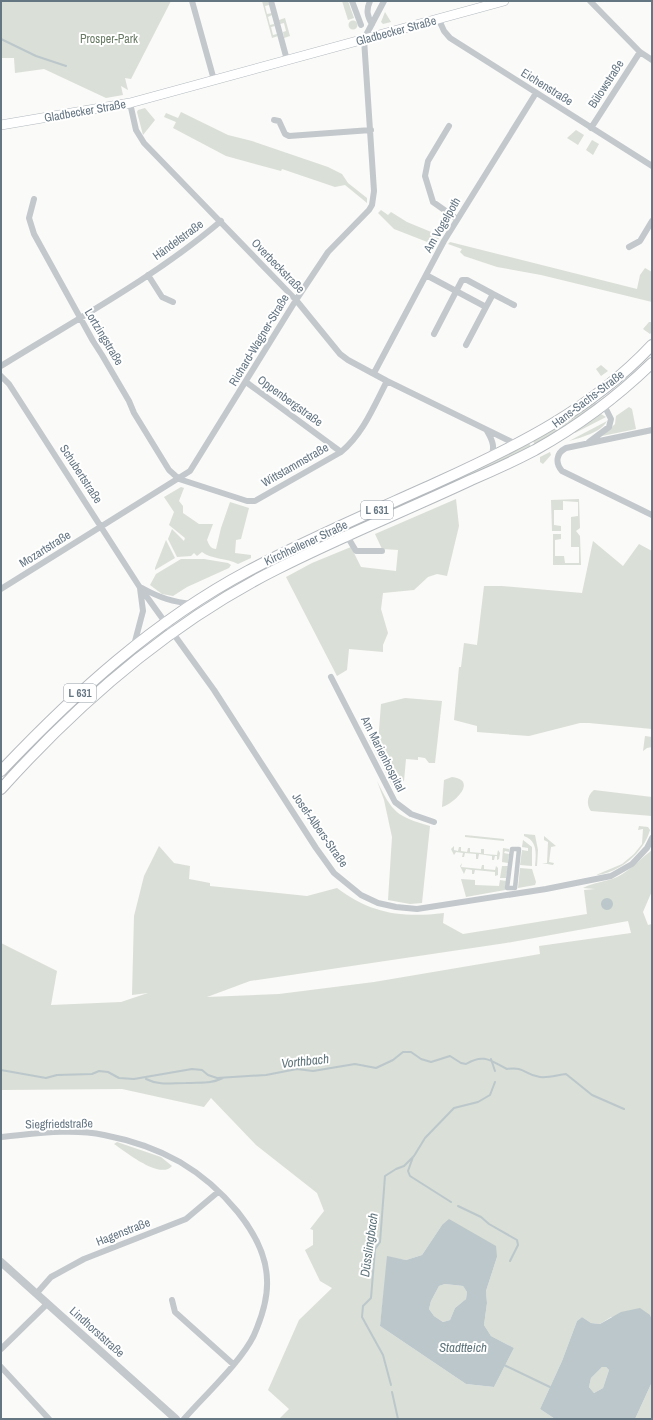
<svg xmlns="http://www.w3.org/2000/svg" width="653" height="1420" viewBox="0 0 653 1420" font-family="'Archivo Narrow',sans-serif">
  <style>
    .green { fill: #dadfd7; fill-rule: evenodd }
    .water { fill: #bbc7cb; fill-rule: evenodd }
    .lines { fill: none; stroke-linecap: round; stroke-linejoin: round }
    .stream { stroke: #bbc7cb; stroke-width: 2 }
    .secondary-casing { stroke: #b3babf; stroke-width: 10 }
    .primary-casing { stroke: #b5babe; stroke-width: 12 }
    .pedestrian { stroke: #c3c8cc; stroke-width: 4.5 }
    .minor { stroke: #c3c8cc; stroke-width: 6 }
    .tertiary { stroke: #c3c8cc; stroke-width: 8 }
    .secondary { stroke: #fff; stroke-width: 9 }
    .primary { stroke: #fff; stroke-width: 10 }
    .labels { text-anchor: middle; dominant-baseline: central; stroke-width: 4; stroke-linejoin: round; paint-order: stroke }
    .shield { fill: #fff; stroke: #939fa8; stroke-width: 1 }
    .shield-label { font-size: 11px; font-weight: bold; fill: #657683 }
    .street-label { font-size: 12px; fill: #657683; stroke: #fff }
    .park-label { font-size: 12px; fill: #687a64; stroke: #fff }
    .water-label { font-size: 13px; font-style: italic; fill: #60757c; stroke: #fff }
  </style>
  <rect width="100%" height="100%" fill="#fafaf8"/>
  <path class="green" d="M1,1h170l-40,78 -6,-1 3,12 -7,-4 2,9 -17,3 -62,-29 -29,4 -1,-15h-13z
    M262,1h6l1,4 -4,1 2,8 5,-1v2l-4,2 2,8 4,-1 1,2 -4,1 2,8 4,-1 1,2 -6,2z
    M342,1h6l6,17 -6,2z
    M385,12l6,10 -8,2 -2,-2z
    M285,18l5,18 -6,2 -1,-6 3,-1 -2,-8 -4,1 -1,-4z
    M348.5 25a4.5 4.5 0 1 1 9 0a4.5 4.5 0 1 1-9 0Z
    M145,108l10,12 -12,15 -6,-23 1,-2z
    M181,112l47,23 24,6 76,26 14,7 6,9 19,15v5l-22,-18 -10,2 -53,-18 -1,2 -55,-15 -53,-28 3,-6 -12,-5 2,-4 12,5z
    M576,130l8,5 -6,10 -11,-7z
    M592,140l7,4 -6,11 -7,-5z
    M381,210l7,5 3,-3 16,10 29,12 -1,2 4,2 -4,7 -41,-16 -16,-16z
    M450,242l187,47 3,-14 5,-7 7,4v30l-111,-27 -44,-8 -33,-11 -4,-4 2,-3 -14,-5z
    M649,322h3v10l-2,2 -7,-5z
    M601,365l7,6 -7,5 -5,-7z
    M601,402l-9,7 -57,36 -2,-4 60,-38z
    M629,407l3,2 4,20 -34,7 13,-12 1,-8z
    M601,414l5,3 -31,16v-1z
    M607,421c-7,12 -25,16 -38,20z
    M529,443l2,4 -353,175 40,-27 56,-33z
    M550,452l1,3 -8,9 -3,-2v-5z
    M181,487l3,1 -5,13 4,5v7l16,11h14l-6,16c2,5 4,9 9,9l5,-21 9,-26 19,6 -8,31 -5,1 -1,13 16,2v3l-13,6c-11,-6 -28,-5 -36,-12l-5,4 -3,-3 -3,3 -14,1 -9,-18 4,-10 12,12 1,-3 -16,-13 5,-13 -10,-15z
    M456,499l3,27 -12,50 -10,-2 -9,3 -14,13 -31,3 -2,16 7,24 -5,12v7l-34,-3 -2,21 -10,6 -51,-99 26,-14 39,-16 10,20 35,4 2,-21 -16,-1 -7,-15z
    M579,499l1,29 -4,3 4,5 1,29h-28v-31h8v5l-6,1v16h9l1,7h14v-16h-8v-30l7,-1v-14l-15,-1v9h-9v15l7,1v5h-9l-1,-31z
    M166,540l9,18 -20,12v-2z
    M593,541l30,25 16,-22 13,7v178l-63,-6h-9l-51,13 -52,-4v-6l-23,-6 5,-53h2l3,-24 13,2 7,-59h18l80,7z
    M181,559h23l24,4 3,2 -2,3 -42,19 -14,9 -11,-2 -12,-9 6,-11z
    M405,698l37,3 -7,62h-6l-4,-5 -7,-1v3l-12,-1 -2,22 -11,6 -24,-47 9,3 3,-39z
    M645,736l7,1v10l-5,1 -4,3z
    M452,777c26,3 3,26 -10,30l2,-27z
    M377,781c16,32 19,35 53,45l-8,77 -12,1 -22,-4 4,-63 -8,-37z
    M594,790l58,7v19l-61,-5c-5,-6 -4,-16 3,-21z
    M639,826l9,1 2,3c-6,22 -30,43 -54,45l26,-11 12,-10 8,-10 1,-15 -5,1z
    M524,834l11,1 3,15 -1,16h-2c1,-12 3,-25 -11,-30z
    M465,835l39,4v2l-39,-4z
    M544,836l12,10 -5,1 -2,15 5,1 -1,2 -11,-2h5l1,-21 -4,-2z
    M523,840l9,7v19l-12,-1 2,-15 6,1v-3l-6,-1z
    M159,846l15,17 16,3 -1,13 21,4v3l97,10 30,-8c34,26 66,30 107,25l-1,10 20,11 124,-20 -3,-24 11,-1 -12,-1c11,-6 23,-6 34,-11 14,-7 23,-18 35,-27v41l-9,21 5,13 4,-1v395l-2,-4 -39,2 -11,7 -9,-1 -9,-6 -5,4 -15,40 -22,48 15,10h-276l10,-10 -21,-19 31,-70 33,-32 -12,-7 -15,-31 8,-5v-15l-3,-1 14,-18 -7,-18 -61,-48 -45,-47 -7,9 -82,-18 -121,1v-147l56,28 -6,34 70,-3 27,-9 -16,2 2,-79 10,-40zM628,921l3,12 -92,13 1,8 -166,28 -95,12 -72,3 43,-16 256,-38zM442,1225l55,32 -11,34 1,12 -3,22 7,11 23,12 -20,39 -28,-3 -86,-58 8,-69 18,3 16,-5z
    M454,846v4l4,1 1,-4h2v4l6,1 1,-4h2v4l11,1v-4h3v5l13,1 1,-5 2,3 -1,6 -2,1v-4h-2l-1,4h-2v-4l-13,-2 -1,5h-2v-5l-11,-1 -1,4h-2l1,-4 -7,-1 -2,3 -3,-6z
    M503,848l6,1v3l-4,-1 -1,2 5,1 -1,9 -6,-1z
    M462,863l-1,4 20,2 1,-4h2v4l11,1 1,-4 2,2v7l-3,1v-4l-20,-2 -1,4h-2v-4l-6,-1 -2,5 -4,-8z
    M502,866h6l-2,12h-6z
    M520,868l12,1 4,13 -1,3 -17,3z
    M461,879l14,1v5l24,1 1,-6 6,1 -1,9 -39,7z
    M117,1142l44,15 11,9c-12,14 -46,-14 -58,-22z
    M445,1284l18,2 4,6 -1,7 -11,9 -5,12 -7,2 -9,-6 -5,-7 2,-8 8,-15z
    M602,1367h4l3,3 -6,18 -9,5 -5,-6 2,-9z
    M652,1382v37h-17z"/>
  <path class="water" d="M601 904a6 6 0 1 1 12 0a6 6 0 1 1-12 0Z
    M449,1219l47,27 1,11 -11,34 1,12 -3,22 7,11 23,12 -20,39 -28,-3 -86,-58 7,-70 19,4 16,-5 20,-30zM445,1284l18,2 4,6 -1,7 -11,9 -5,12 -7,2 -9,-6 -5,-7 2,-8 8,-15z
    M640,1308l10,7 2,4v63l-17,37h-80l-15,-10 22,-48 15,-40 5,-4 9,6 9,1 21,-12zM602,1367h4l3,3 -6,18 -9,5 -5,-6 2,-9z"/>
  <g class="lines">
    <path class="stream" d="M1,39l35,17 30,10
      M491,1059l4,12
      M1,1070l45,8 11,-3 35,-1 7,-3 9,1 11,6 15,1 58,-10 10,1 6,5 9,3 49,-3 31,-6 16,2 42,-7 21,4 17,-8 10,-8h8l10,7 10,3 19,-6 11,7 5,1c18,-11 25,-3 41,5 18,-3 17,6 33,8 9,1 17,-2 26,-3l26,21 32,14
      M146,1079c14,7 25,4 40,4 14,-1 25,1 37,-5
      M413,1157l-5,14 2,5 41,26
      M458,1206l23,11 8,7 28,16 1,5 -8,16
      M504,1365l48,23
      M391,1385l-8,-30 -21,-38 1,-11 8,-8 4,-49 5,-7 5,-66 11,-7 8,-3 10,-10 11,-18 29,-30 24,-6 12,-7 5,-13
      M392,1392l6,27"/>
    <defs>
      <path id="secondary" d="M1,125l129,-22 374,-102"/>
      <path id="primary" d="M1,771c73,-77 153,-150 247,-200 62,-33 126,-60 190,-89 79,-36 153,-72 214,-137
        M1,789c79,-88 170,-167 276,-220 63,-32 130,-59 194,-89 21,-9 43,-19 64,-30 43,-24 82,-53 117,-87"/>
    </defs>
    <use href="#secondary" class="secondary-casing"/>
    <use href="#primary" class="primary-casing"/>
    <path class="pedestrian" d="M512,849h7l-4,39h-8z"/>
    <path class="minor" d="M192,1l22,79
      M271,1l16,59
      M352,1l9,24
      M370,1c-4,9 -3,15 2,23
      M590,1l50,51 12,8
      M439,20l5,11 6,7 202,128
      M130,103l6,27 8,13 152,157 44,54 8,6 39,21 129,63
      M274,120l5,1 6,13 4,2 82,-6
      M449,126l-21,35 -3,15 8,26 24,17
      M591,128l49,-76
      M34,199l-5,19 5,16 59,107 9,14 27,46 5,12 35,57 10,9 68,22h8l86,-49c22,-18 33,-46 46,-71
      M629,247l11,-6 12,-20
      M148,275l14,22 11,5
      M426,275l60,32 -20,38
      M493,294l21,11
      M434,334l28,-54h5l26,14 -7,13
      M1,366c74,-46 153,-88 220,-145
      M374,373l70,-132 92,-148
      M1,376l8,8 130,202 75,104 102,158 18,25 27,22 17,8 18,4 21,2 129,-20 65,-13 21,-12 15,-16 5,-10
      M246,382l95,70
      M652,430l-86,18c-10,5 -11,15 -4,23l90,44
      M487,431c6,10 8,16 4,27
      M589,442l20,-15 2,-8 -7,-14
      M347,536l9,15h26
      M142,588c18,10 31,14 51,16
      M1,589l189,-118 106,-171 32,-48 41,-42 3,-5 2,-14 -10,-152 20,-38
      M134,645l9,-34 -3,-23
      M331,677l64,125 16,12 23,8
      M1,1137c33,-3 70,-9 103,-2 26,5 53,14 76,27 39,23 86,71 87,118 1,18 -6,39 -13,55 -12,26 -50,61 -70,84
      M36,1294l15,-17 33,-18 102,-40 32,-27
      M172,1300l3,12 58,52
      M1,1349l46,-45
      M1,1367l48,52"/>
    <path class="tertiary" d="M1,1262l175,157"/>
    <use href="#secondary" class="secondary"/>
    <use href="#primary" class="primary"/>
  </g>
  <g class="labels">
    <g class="shield">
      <rect x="361" y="501" width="32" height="18" rx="3"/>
      <rect x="64" y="684" width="32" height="18" rx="3"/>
    </g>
    <g class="shield-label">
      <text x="377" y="510">L 631</text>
      <text x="80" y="693">L 631</text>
    </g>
    <g class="street-label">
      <text transform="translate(396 31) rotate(-15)">Gladbecker Straße</text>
      <text transform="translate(606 84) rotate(-57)">Bülowstraße</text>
      <text transform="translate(547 87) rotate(32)">Eichenstraße</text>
      <text transform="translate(85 111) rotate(-10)">Gladbecker Straße</text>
      <text transform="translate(442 225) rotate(-60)">Am Vogelpoth</text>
      <text transform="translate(178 240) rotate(-36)">Händelstraße</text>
      <text transform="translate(278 266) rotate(46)">Overbeckstraße</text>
      <text transform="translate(104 337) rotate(59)">Lortzingstraße</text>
      <text transform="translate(259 340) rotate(-59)">Richard-Wagner-Straße</text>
      <text transform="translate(588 399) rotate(-37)">Hans-Sachs-Straße</text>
      <text transform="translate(290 401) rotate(36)">Oppenbergstraße</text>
      <text transform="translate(295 465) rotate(-30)">Wittstammstraße</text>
      <text transform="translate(81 474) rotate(57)">Schubertstraße</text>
      <text transform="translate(306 543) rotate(-25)">Kirchhellener Straße</text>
      <text transform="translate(45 549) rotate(-32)">Mozartstraße</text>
      <text transform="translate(383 754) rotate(63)">Am Marienhospital</text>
      <text transform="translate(320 830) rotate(55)">Josef-Albers-Straße</text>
      <text transform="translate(59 1124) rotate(-1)">Siegfriedstraße</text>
      <text transform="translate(123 1232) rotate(-21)">Hagenstraße</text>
      <text transform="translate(97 1332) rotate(42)">Lindhorststraße</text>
    </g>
    <g class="park-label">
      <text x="109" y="39">Prosper-Park</text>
    </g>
    <g class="water-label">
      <text transform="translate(305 1061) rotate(-6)">Vorthbach</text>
      <text transform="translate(369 1245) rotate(-82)">Düsslingbach</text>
      <text x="463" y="1347">Stadtteich</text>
    </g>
  </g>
  <rect width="653" height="1420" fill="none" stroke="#657683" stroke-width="4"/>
</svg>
